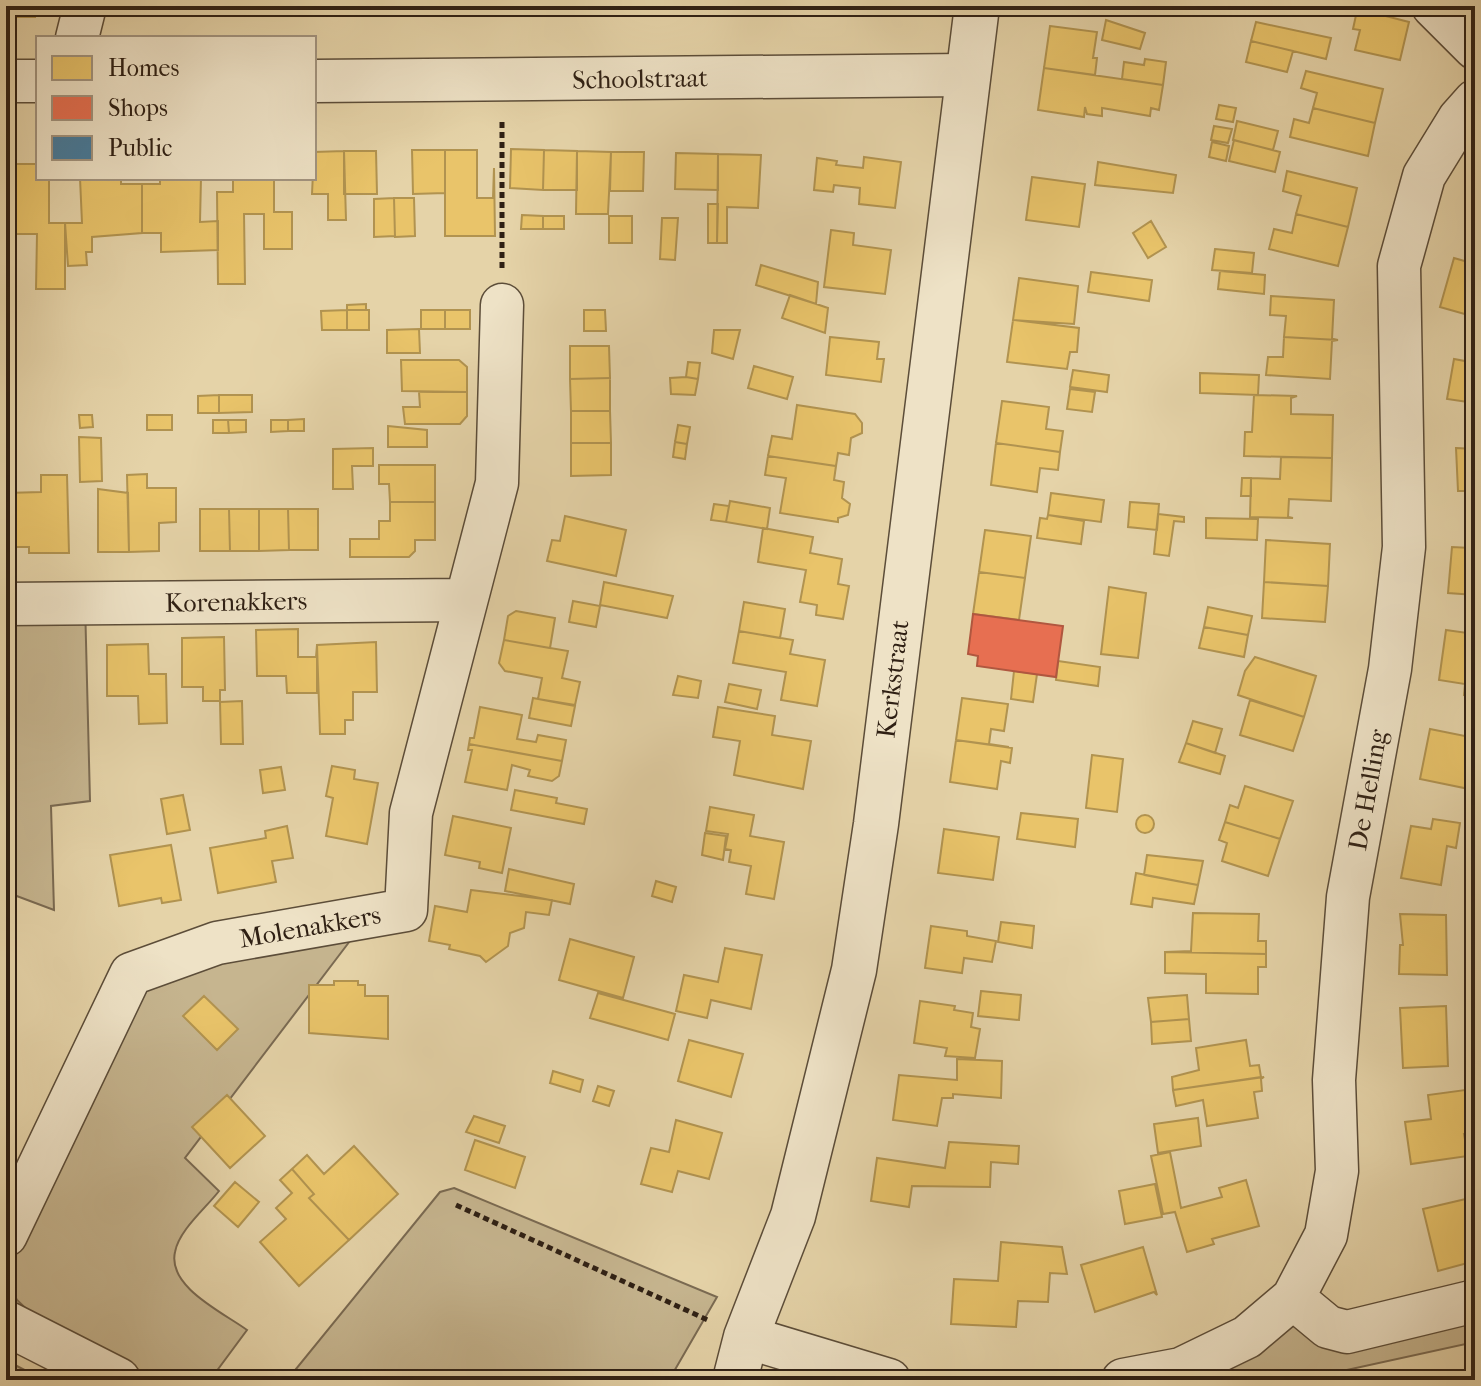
<svg xmlns="http://www.w3.org/2000/svg" width="1481" height="1386" viewBox="0 0 1481 1386" font-family="'IM FELL French Canon',serif">
  <style>
    .green { fill: #c6b58f; stroke: #7a6a52; stroke-width: 2 }
    .homes { fill: #e9c46a; stroke: #b19350; stroke-width: 2 }
    .shops { fill: #e76f51; stroke: #b0573f; stroke-width: 2 }
    .public { fill: #457b9d; stroke: #3e6074; stroke-width: 2 }
    .lines { fill: none; stroke-linecap: round; stroke-linejoin: round }
    .minor-casing { stroke: #5c4d39; stroke-width: 45 }
    .tertiary-casing { stroke: #5c4d39; stroke-width: 47 }
    .path { stroke: #2f2014; stroke-width: 5; stroke-dasharray: 6 4; stroke-linecap: butt }
    .minor { stroke: #eee2c6; stroke-width: 42 }
    .tertiary { stroke: #eee2c6; stroke-width: 44 }
    .labels { text-anchor: middle; dominant-baseline: central; stroke-width: 8; stroke-linejoin: round; paint-order: stroke }
    .street-label { font-size: 26px; fill: #2f2014; stroke: #eee2c6 }
  </style>
  <rect width="100%" height="100%" fill="#e5d3a8"/>
  <filter id="stains"><feTurbulence type="fractalNoise" baseFrequency=".0025" numOctaves="4"/><feColorMatrix values="0 0 0 0 .2 0 0 0 0 .09 0 0 0 0 .02 0 0 0 .5 -.17"/></filter>
  <radialGradient id="worn" r=".72"><stop offset=".6" stop-color="#630" stop-opacity="0"/><stop offset="1" stop-color="#630" stop-opacity=".3"/></radialGradient>
  <path class="green" d="M6,602h79l5,199 -39,5 3,104 -48,-18z
    M356,933l-171,225 34,33c-13,17 -40,39 -44,61 -8,35 49,61 72,78l-37,50h-53l-118,-59 -22,-21 -11,-19v-33l133,-287z
    M454,1188l263,109 -48,83h-382l153,-188z
    M1475,1316v26l-174,38h-112l95,-59z
    M9,1362l35,18h-38z"/>
  <path class="homes" d="M6,6h29v11h-29z
    M569,6h45l-19,7 -7,-7z
    M639,6h44v6h-44z
    M790,6l-19,1v5l-58,-5z
    M1358,6h22l-2,8 31,8 -9,38 -45,-10 5,-20 -7,-1z
    M1106,20l39,13 -5,16 -38,-9z
    M1256,22l75,16 -5,21 -75,-18z
    M1050,26l47,6 -4,26h4l-2,17 -51,-7z
    M1251,41l42,10 -6,21 -41,-10z
    M1145,59l21,3 -3,23 -41,-6 2,-17 20,3z
    M1044,68l119,17 -4,25 -8,-2 -1,8 -48,-8v8l-15,-2 -2,-7 -1,10 -46,-7z
    M1306,71l77,18 -8,34 -62,-15 4,-15 -16,-5z
    M1219,105l17,3 -3,14 -17,-3z
    M1313,108l62,15 -7,33 -78,-19 4,-18 15,4z
    M1237,121l41,10 -5,19 -40,-10z
    M1214,126l18,3 -4,14 -17,-3z
    M1234,140l46,12 -5,20 -46,-11z
    M1212,142l17,4 -3,15 -17,-4z
    M511,149l33,1 -1,40 -33,-2z
    M412,150h33v43l-32,1z
    M445,150h32v48h16l1,-30 1,68h-50z
    M544,150l33,1v39h-34z
    M344,151h32l1,43h-33z
    M344,151l2,69h-18v-26h-16l2,-42z
    M577,151l34,1 -3,62h-32z
    M611,152h33l-1,39h-33z
    M676,153l42,1v36l-43,-1z
    M718,154l43,1 -3,53 -31,-1v36h-10z
    M864,157l37,5 -6,46 -36,-4 1,-16 -26,-3 -1,7 -19,-2 3,-32 20,3 -1,4 27,3z
    M1098,162l78,13 -3,18 -78,-8z
    M7,164h31v14h11v45h16v66h-29l1,-55h-31z
    M1287,171l70,17 -9,39 -52,-13 5,-18 -18,-5z
    M1032,177l53,7 -6,43 -53,-7z
    M80,178h41v6h21v49l-50,4v15h-6l1,13 -19,1 -3,-43h17z
    M160,178h41l-1,44 18,-1v29l-57,2v-19h-19v-49h18z
    M233,178h41v34h18v37h-28v-35h-20l1,70h-27l-1,-92h16z
    M394,198l1,38 -21,1v-38z
    M394,198h20l1,38 -20,1z
    M708,204h10l-1,39h-9z
    M1296,214l52,13 -10,39 -69,-17 5,-20 18,4z
    M522,215l21,1v13h-22z
    M543,216h21v13h-21z
    M609,216h23v27h-23z
    M662,218h16l-3,42 -15,-1z
    M1151,221l15,26 -18,11 -15,-25z
    M831,230l23,3 -1,12 38,5 -6,44 -61,-7z
    M1215,249l39,4 -2,20 -40,-3z
    M1454,258l21,6v53l-35,-10z
    M761,265l57,17 -2,22 -60,-19z
    M1220,271l45,4 -1,19 -46,-5z
    M1091,272l61,8 -3,21 -61,-9z
    M1019,278l59,8 -4,38 -61,-4z
    M790,295l38,13 -3,25 -43,-15z
    M1271,296l63,4 -2,39 6,1 -54,-3 2,-21 -16,-1z
    M366,304v6h-19v-5z
    M347,310v20h-25l-1,-19z
    M347,310h22v20h-22z
    M421,310h24v19h-24z
    M445,310h25v19h-25z
    M584,310h21l1,21h-22z
    M1013,320l66,8 -2,24h-7l-3,17 -60,-7z
    M419,329l1,24h-33v-23z
    M714,330h26l-7,29 -21,-6z
    M830,337l49,5 -2,17h7l-3,23 -55,-7z
    M1284,337l54,3 -6,1 -2,38 -64,-4 2,-18h15z
    M570,346h39l1,32 -40,1z
    M1467,355l8,1v47l-28,-4 7,-40 11,2z
    M401,360h58l8,7v25l-65,-1z
    M688,362l12,1 -2,16 -12,-2z
    M754,366l39,11 -6,22 -39,-11z
    M1073,370l36,5 -2,17 -37,-5z
    M1200,373l59,2 -1,20 -58,-2z
    M686,377l12,2 -3,16 -24,-1 -1,-16z
    M610,378v33h-39l-1,-32z
    M1070,389l25,3 -3,20 -25,-3z
    M419,392h48v24l-7,8h-55l-2,-17h17z
    M219,395v18h-21v-17z
    M219,395h33v17l-33,1z
    M1254,395l43,1 -6,2v16l42,1 -1,43 -88,-2 1,-24h7z
    M1002,401l47,6 -3,22 17,2 -3,21 -64,-9z
    M797,405l58,9 7,9v10l-11,5 -2,17 -11,-2 -2,13 -68,-10 4,-20 20,3z
    M571,411h39l1,32h-40z
    M79,415h13l1,12 -13,1z
    M147,415h25v15h-25z
    M304,419v12h-16v-11z
    M213,420h15l1,13h-16z
    M228,420h18v12l-17,1z
    M271,420h17v11l-17,1z
    M678,425l12,2 -3,17 -12,-2z
    M388,426l39,4v17h-39z
    M79,437l22,1 1,43 -22,1z
    M675,442l12,2 -2,15 -12,-2z
    M571,443h40v32l-40,1z
    M996,443l64,9 -2,18 -18,-2 -3,24 -46,-7z
    M373,448v18h-21l1,23h-20v-40z
    M1456,448l19,1v42h-17z
    M768,456l68,10 -2,14 10,2 -2,16 8,6 -2,11 -10,3v4l-58,-9 6,-35 -21,-3z
    M1281,457l51,1 -1,43 -42,-2 -1,18 5,1 -43,-1 1,-39 29,1z
    M379,465h56v37h-45l-1,-18h-10z
    M147,474v14h29v34l-17,1v28l-30,1 -2,-77z
    M41,475h26l2,78h-40v-6h-23v-54l35,-1z
    M1242,478h9v18h-10z
    M98,489l30,4 1,59h-31z
    M1051,493l53,7 -3,22 -53,-7z
    M730,501l40,7 -3,21 -41,-7z
    M390,502h45v38h-20v11l-6,6h-59v-18h29v-18h11z
    M1130,502l29,2 -2,26 -29,-3z
    M714,504l15,2 -3,16 -15,-2z
    M200,509h29l1,42h-30z
    M229,509h30v42h-29z
    M259,509h29l1,41 -30,1z
    M288,509h30v41h-29z
    M1158,514l26,3v5l-10,-1 -5,35 -15,-2z
    M1048,515l36,6 -3,23 -44,-6 3,-20 7,1z
    M565,516l61,14 -10,46 -69,-15 5,-21 8,1z
    M1206,518l52,1 -1,21 -51,-2z
    M763,528l50,9 -3,16 32,6 -4,25 11,2 -6,33 -27,-4 1,-10 -17,-3 6,-32 -48,-8z
    M985,530l46,6 -6,42 -46,-6z
    M1472,538h3v57l-27,-2 4,-46 19,1z
    M1266,540l64,4 -2,42 -64,-4z
    M979,572l46,6 -6,42 -46,-6z
    M604,582l69,14 -6,22 -67,-13z
    M1264,582l64,4 -3,36 -63,-4z
    M1109,587l37,6 -8,65 -37,-4z
    M573,601l27,5 -4,21 -27,-5z
    M744,602l41,7 -5,29 -41,-7z
    M1208,607l44,9 -4,19 -44,-8z
    M516,611l39,7 -5,30 -46,-8 4,-24z
    M1204,627l44,8 -4,22 -45,-9z
    M298,629v28h18l1,-12v48h-30l-1,-17h-29l-1,-46z
    M1446,630l29,4v62l-11,-1 1,-11 -26,-4z
    M739,631l54,9 -3,14 35,6 -8,46 -36,-6 5,-28 -53,-9z
    M224,637l1,53h-5v11h-17v-14h-21v-49z
    M504,640l64,11 -6,27 18,4 -5,23 -37,-6 4,-21 -37,-7 -6,-8z
    M376,642l1,50h-24v28h-8v14h-25l-3,-89z
    M148,644l1,30h17l1,49 -28,1 -1,-28h-31v-51z
    M1255,657l61,19 -12,41 -66,-22 7,-24z
    M1058,661l42,6 -2,19 -42,-6z
    M1014,671l23,3 -4,28 -22,-3z
    M678,676l23,5 -3,17 -25,-3z
    M729,684l32,6 -4,19 -32,-7z
    M533,698l42,8 -4,20 -42,-8z
    M962,698l46,6 -4,27 -13,-2 -2,15 20,3 -53,-7z
    M1250,700l54,17 -11,34 -53,-16z
    M242,701l1,43h-22l-1,-42z
    M480,707l42,8 -5,24 19,3 2,-7 28,5 -4,21 -93,-17 1,-6h4z
    M718,707l57,9 -3,19 39,6 -8,48 -69,-14 6,-34 -27,-4z
    M1193,721l29,8 -7,24 -29,-10z
    M1430,729l45,9v36l-6,15 -49,-10z
    M956,740l56,8 -2,15 -9,-2 -4,28 -47,-7z
    M1186,743l39,13 -5,18 -41,-12z
    M469,744l93,17 -3,15 -7,5 -24,-5 2,-6 -18,-5 -5,25 -42,-8 7,-32h-4z
    M1092,755l31,4 -6,53 -31,-4z
    M332,766l23,4 -1,9 24,4 -11,61 -41,-8 7,-38 -7,-2z
    M281,767l4,23 -22,3 -3,-23z
    M1245,786l48,15 -13,38 -55,-17 5,-17 8,3z
    M515,790l42,8 -1,5 31,6 -3,15 -73,-14z
    M183,795l7,35 -23,4 -6,-35z
    M710,807l44,8 -4,21 34,6 -10,57 -28,-5 5,-28 -22,-4 2,-12 -6,-1 3,-15 -22,-3z
    M1021,813l57,6 -3,28 -58,-8z
    M1136 824a9 9 0 1 1 18 0a9 9 0 1 1-18 0Z
    M453,816l58,12 -9,45 -23,-5 1,-6 -35,-7z
    M1433,819l27,4 -4,25 -9,-2 -6,39 -40,-7 10,-52 20,3z
    M1225,822l55,17 -12,37 -46,-15 5,-18 -8,-3z
    M287,826l6,32 -21,3 4,21 -58,11 -8,-45 56,-10 -1,-7z
    M944,829l55,8 -6,43 -55,-7z
    M705,833l21,3 -3,24 -21,-5z
    M171,845l10,55 -19,3 -1,-5 -42,8 -9,-51z
    M1147,855l56,6 -5,24 -54,-10z
    M509,869l65,15 -4,20 -65,-13z
    M1136,873l62,12 -4,19 -41,-6 -1,9 -21,-3z
    M656,881l20,6 -4,15 -20,-6z
    M471,890l81,10 -3,15 -23,-3 -2,16 -14,5 -2,13 -22,16 -6,-6 -31,-7 1,-4 -21,-4 6,-35 32,6z
    M1193,913l66,1 -1,27h8v13l-101,-2 26,-1z
    M1400,914l46,1 1,60 -48,-1 1,-29h3z
    M1001,922l33,4 -2,22 -34,-6z
    M931,926l36,5v5l29,5 -4,21 -28,-4 -2,15 -37,-5z
    M570,939l64,18 -11,41 -64,-18z
    M725,948l37,7 -11,54 -40,-9 -4,18 -31,-7 8,-36 34,7z
    M1165,952l101,2v13h-8v27l-52,-1v-19l-41,-1z
    M334,981h24v4h7v11h23v43l-79,-6v-48h25z
    M1471,989h4v33h-2z
    M981,991l40,4 -2,25 -41,-4z
    M598,993l77,21 -7,26 -78,-22z
    M1187,995l2,24 -38,3 -3,-24z
    M204,996l34,33 -21,21 -34,-34z
    M920,1001l35,5 -1,4 19,3 -2,14 9,2 -5,29 -30,-2 2,-8 -33,-5z
    M1446,1006l2,60 -45,2 -3,-60z
    M1189,1019l2,22 -39,3 -1,-22z
    M689,1040l54,14 -12,43 -53,-16z
    M1246,1040l4,26 9,-1 2,12 -88,13 -1,-13 27,-7 -3,-22z
    M957,1059l45,2 -1,37 -48,-4v4h-11l-5,28 -44,-6 6,-45 58,5z
    M553,1071l30,9 -3,12 -30,-9z
    M1264,1077l-3,2 1,12 -8,1 4,26 -51,8 -4,-26 -27,6 -3,-16z
    M598,1086l16,5 -5,15 -16,-5z
    M1465,1090l6,44h-7l4,22 -57,8 -6,-42 26,-3 -3,-24z
    M227,1095l38,41 -35,32 -38,-41z
    M474,1116l31,10 -6,17 -33,-11z
    M1198,1118l3,28 -43,7 -4,-29z
    M676,1120l46,13 -13,46 -31,-8 -6,21 -31,-8 10,-36 18,4z
    M475,1140l50,17 -10,31 -50,-18z
    M949,1142l70,4 -1,18 -27,-2 -1,25 -78,-1 -3,21 -38,-6 6,-43 68,10z
    M354,1146l44,48 -49,46 -40,-42 5,-4 -22,-25 15,-14 17,19z
    M1170,1152l11,56 41,-11 -3,-9 27,-8 13,46 -47,13 2,5 -27,8 -12,-40 -12,2 -12,-58z
    M292,1169l22,25 -5,4 40,42 -50,46 -39,-44 26,-23 -10,-11 16,-15 -12,-13z
    M235,1182l24,20 -21,25 -24,-21z
    M1155,1184l7,33 -37,7 -6,-33z
    M1470,1198l1,6 4,-1v58l-37,10 -15,-62z
    M1001,1242l61,5 5,27 -17,-1 -2,29 -30,-1 -2,26 -65,-3 3,-45 44,2z
    M1143,1247l14,48 -3,-3 -59,20 -14,-47z"/>
  <path class="shops" d="M973,614l90,12 -7,51 -79,-11 1,-10 -10,-2z"/>
  <path class="public" d="M271,6h110v8l-81,1z"/>
  <g class="lines">
    <defs>
      <path id="minor" d="M1433,6l42,42
        M77,38l8,-32
        M6,81h32
        M314,81l652,-6
        M6,604l460,-4
        M6,1235l125,-261 86,-31 189,-33 5,-97 86,-330 5,-178
        M1293,1298l35,29 19,5 128,-31
        M746,1337l143,43
        M1123,1380l58,-11 66,-32 46,-39 33,-63 11,-64 -3,-91 14,-183 42,-228 14,-122 -5,-281 25,-90 35,-57 16,-18"/>
      <path id="tertiary" d="M6,1323l112,57
        M735,1380l11,-43 47,-121 61,-246 22,-146 101,-818"/>
    </defs>
    <use href="#minor" class="minor-casing"/>
    <use href="#tertiary" class="tertiary-casing"/>
    <path class="path" d="M502,268v-150
      M456,1205l254,116"/>
    <use href="#minor" class="minor"/>
    <use href="#tertiary" class="tertiary"/>
  </g>
  <g class="labels">
    <g class="street-label">
      <text transform="translate(640 79) rotate(-1)">Schoolstraat</text>
      <text transform="translate(236 602) rotate(-1)">Korenakkers</text>
      <text transform="translate(893 679) rotate(-83)">Kerkstraat</text>
      <text transform="translate(1368 790) rotate(-80)">De Helling</text>
      <text transform="translate(310 927) rotate(-10)">Molenakkers</text>
    </g>
  </g>
  <rect width="1481" height="1386" fill="none" stroke="#e5d3a8" stroke-width="32"/>
  <rect x="8" y="8" width="1465" height="1370" fill="none" stroke="#2f2014" stroke-width="4"/>
  <rect x="16" y="16" width="1449" height="1354" fill="none" stroke="#2f2014" stroke-width="2"/>
  <rect x="36" y="36" width="280" height="144" fill="#eee2c6" stroke="#a2947f" stroke-width="2"/>
  <rect x="52" y="56" width="40" height="24" fill="#e9c46a" stroke="#a2947f" stroke-width="2"/>
  <text x="108" y="76" font-size="24" fill="#2f2014">Homes</text>
  <rect x="52" y="96" width="40" height="24" fill="#e76f51" stroke="#a2947f" stroke-width="2"/>
  <text x="108" y="116" font-size="24" fill="#2f2014">Shops</text>
  <rect x="52" y="136" width="40" height="24" fill="#457b9d" stroke="#a2947f" stroke-width="2"/>
  <text x="108" y="156" font-size="24" fill="#2f2014">Public</text>
  <rect width="100%" height="100%" filter="url(#stains)"/>
  <rect width="100%" height="100%" fill="url(#worn)"/>
</svg>
